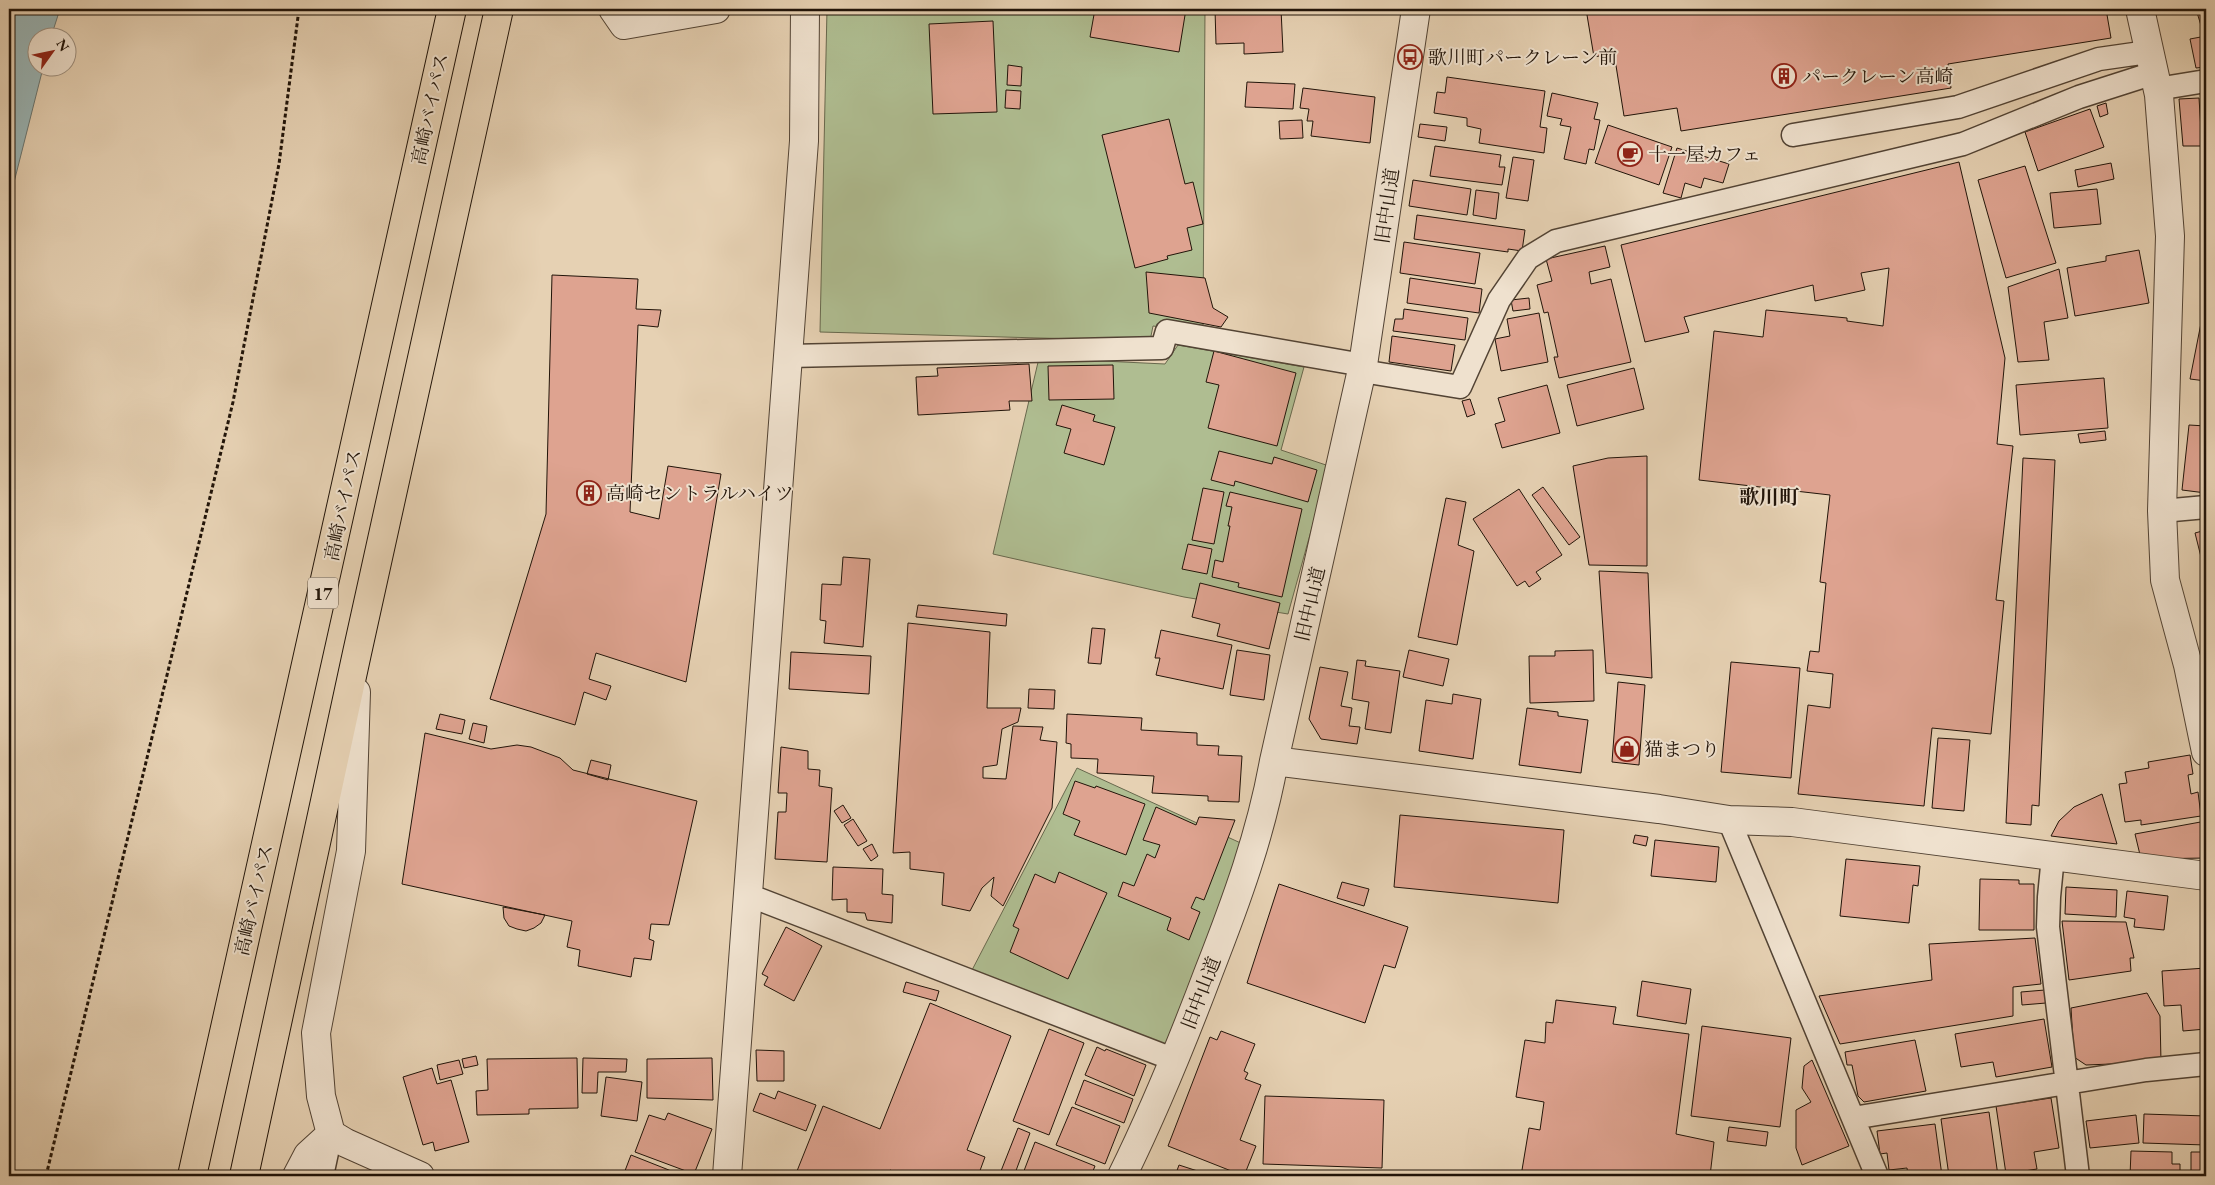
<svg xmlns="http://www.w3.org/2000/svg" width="2215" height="1185" viewBox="0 0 2215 1185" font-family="'EB Garamond','Noto Serif JP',serif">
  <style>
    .green { fill: #afbd91; stroke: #68684d }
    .water { fill: #99b5b6; stroke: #697571 }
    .building { fill: #dea390; stroke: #211409 }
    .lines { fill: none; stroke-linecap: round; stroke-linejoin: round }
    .lane-casing { stroke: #524334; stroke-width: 25 }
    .street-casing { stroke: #524334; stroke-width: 30 }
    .highway-casing { stroke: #211409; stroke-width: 30 }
    .path { stroke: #211409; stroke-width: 3; stroke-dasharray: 4 2.5; stroke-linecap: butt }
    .lane { stroke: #efe1ce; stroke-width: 22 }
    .street { stroke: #efe1ce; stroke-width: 28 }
    .highway { stroke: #e6d1b3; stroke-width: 28 }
    .labels { text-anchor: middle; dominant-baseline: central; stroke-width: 4; stroke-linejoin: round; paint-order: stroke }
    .shield { fill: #efe1ce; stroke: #5f5244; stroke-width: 1 }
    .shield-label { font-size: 18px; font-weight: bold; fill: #211409 }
    .poi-label { font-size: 19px; fill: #211409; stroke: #efe1ce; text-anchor: start }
    .street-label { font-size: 19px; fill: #211409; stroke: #efe1ce }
    .neighbourhood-label { font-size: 20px; font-weight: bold; fill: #211409; stroke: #efe1ce }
  </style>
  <rect width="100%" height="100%" fill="#e6d1b3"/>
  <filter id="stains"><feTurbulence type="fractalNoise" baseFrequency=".004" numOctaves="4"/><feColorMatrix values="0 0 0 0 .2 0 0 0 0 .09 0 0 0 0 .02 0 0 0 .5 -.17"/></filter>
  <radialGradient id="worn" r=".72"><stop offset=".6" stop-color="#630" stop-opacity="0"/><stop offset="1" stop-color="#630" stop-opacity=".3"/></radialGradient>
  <path class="green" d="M827,9h378l-2,323 -50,-6 -3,15 -330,-9z
    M1178,345l126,22 -23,83 48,16 -41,148 -104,-17 -191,-43 46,-196 126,6z
    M1077,768l168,77 -80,201 -194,-74z"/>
  <path class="water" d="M9,9h51l-9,28 -13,1v30h5l-34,134z"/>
  <path class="building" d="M1095,9h91l-7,43 -89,-15z
    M1215,9h66l2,43 -39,2v-11l-28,1z
    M1586,9h520l5,29 -163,26 3,24 -270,43 -4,-23 -53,8 -10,-63 -20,4z
    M2196,9h10v19l-4,1z
    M993,21l4,91 -64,2 -4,-90z
    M2206,36v31l-10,1 -6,-29z
    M1008,65l14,2 -1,19 -14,-1z
    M1447,77l98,14 -5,36 7,1 -3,25 -65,-10 2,-14 -14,-3v-8l-33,-5 3,-21 8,1z
    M1247,82l48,2 -2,25 -48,-2z
    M1303,88l72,9 -5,46 -59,-7 2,-15h-6l2,-12 -9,-1z
    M1006,90l15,1 -1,18 -15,-1z
    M1552,93l46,10 -4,16 6,1 -6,30 -5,-1 -3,15 -22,-5 7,-32 -11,-2 2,-6 -15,-3z
    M2199,98l3,48h-19l-4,-47z
    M2106,103l2,11 -8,3 -3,-11z
    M2090,109l14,38 -66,24 -13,-39z
    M1169,119l16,65 8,-2 10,42 -16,4 5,22 -25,6 1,3 -33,9 -33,-133z
    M1302,120l1,18 -23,1 -1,-18z
    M1420,124l27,3 -2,14 -27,-4z
    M1608,125l64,22 -13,38 -64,-22z
    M1435,146l66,9 -2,12h6l-3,18 -72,-9z
    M1677,148l52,16 -6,19 -19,-5 -3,10 -16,-5 -4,15 -18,-5z
    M1513,157l21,3 -6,41 -22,-3z
    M1959,162l46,196 -8,86 16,2 -17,154 8,1 -13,133 -59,-6 -8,78 -126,-12 10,-89 22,3 3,-34 -26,-3 3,-20 9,1 7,-69 -6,-1 10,-87 -131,-15 15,-149 49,6 3,-27 81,8v3l36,5 6,-58 -28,5 4,17 -50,11 -2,-16 -129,32 5,15 -44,10 -24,-97z
    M2111,163l3,16 -36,8 -3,-17z
    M2025,166l31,97 -50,15 -28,-98z
    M1413,180l58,9 -4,26 -58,-9z
    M2097,189l4,35 -47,4 -4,-35z
    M1476,190l23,3 -3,26 -23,-4z
    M1417,215l108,15 -3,21 -14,-2v3l-94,-13z
    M1404,242l76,11 -5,31 -75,-11z
    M1605,246l5,21 -21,5 2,12 20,-5 20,83 -72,16 -5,-21h4l-10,-45 -4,1 -7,-28 15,-4 -6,-22z
    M2139,250l10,53 -74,13 -8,-48 39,-7v-5z
    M2059,269l9,49 -24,4 5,38 -31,2 -10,-75z
    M1146,272l59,6 8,30 15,9 -7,10 -72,-14z
    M552,275l86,4 -2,30 25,1 -3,17 -20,-2 -8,187 29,7 9,-53 53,8 -35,208 -90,-29 -7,26 22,7 -5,14 -22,-8 -9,33 -85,-26 56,-185z
    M1410,278l72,11 -3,24 -72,-10z
    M1529,298l1,11 -17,2 -2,-11z
    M1404,309l64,9 -3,22 -72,-9 2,-12h8z
    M1539,313l9,49 -47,9 -6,-32 15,-3 -3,-17z
    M2203,313h3v68l-16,-2z
    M1392,336l63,9 -4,26 -62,-9z
    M1214,351l82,22 -19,73 -69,-18 11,-43 -13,-3z
    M1029,364l3,37h-23l1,9 -92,5 -2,-38 22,-1 -1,-8z
    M1113,365l1,34 -65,1 -1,-34z
    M1634,368l10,41 -67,17 -10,-41z
    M2104,378l4,50 -88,7 -4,-50z
    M1547,385l13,48 -58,15 -7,-24 10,-3 -7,-23z
    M1470,399l5,15 -8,3 -5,-16z
    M1062,405l33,10 -2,6 22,6 -11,38 -40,-12 7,-24 -15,-4z
    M2189,425l17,1v67l-24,-3z
    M2105,431l1,9 -26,3 -2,-9z
    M1219,451l53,13 2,-7 43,13 -9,32 -73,-21 -1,5 -23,-6z
    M1647,456v110l-58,-1 -16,-99 35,-8z
    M2023,458l32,2 -16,346 -7,-1 -1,20 -25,-2z
    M1543,487l37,50 -11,8 -37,-50z
    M1203,488l21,4 -10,52 -22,-4z
    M1519,489l43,66 -26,17 5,7 -12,8 -4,-6 -8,5 -44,-67z
    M1230,492l72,17 -20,88 -44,-10 1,-4 -27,-6 3,-17 8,2 7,-36h-2l4,-19 -6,-1z
    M1446,498l20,4 -8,43 16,6 -17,94 -39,-8z
    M2206,530v47l-11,-44z
    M1188,544l24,5 -5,25 -25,-5z
    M843,557l27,2 -7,88 -39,-4 2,-22 -6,-1 2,-36 19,1z
    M1599,571l49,2 4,105 -46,-5z
    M1200,583l80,20 -11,46 -52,-13 3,-12 -28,-7z
    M918,605l89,9 -1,12 -90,-9z
    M908,623l82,9 -3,76h34l-3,14 -16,7 -5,36 -14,2v11l23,1 7,-53 30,1 -3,13 17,2 -5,66 -49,98 -12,-10 3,-19 -12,11 -12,23 -28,-6 2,-32 -34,-4v-17l-17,1z
    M1092,628l13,1 -4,35 -13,-1z
    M1161,630l71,15 -9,44 -67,-14 4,-17h-5z
    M1237,650l33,5 -6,45 -34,-5z
    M1409,650l40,9 -6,27 -40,-9z
    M1593,650l1,51 -64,2 -1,-47h26v-5z
    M791,652l80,4 -2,38 -80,-5z
    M1357,660l9,1 -1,5 35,5 -9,62 -26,-4 4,-27 -17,-3z
    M1731,662l69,6 -9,110 -70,-6z
    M1320,667l28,5 -7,34 11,2 -3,18 11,1 -3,17 -36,-5 -12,-20z
    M1618,682l27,3 -6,80 -27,-3z
    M1029,689l26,1 -1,19 -26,-1z
    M1453,694l28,5 -8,60 -54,-8 7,-51 26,4z
    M1527,708l31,4v4l30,4 -7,53 -62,-8z
    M440,714l25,6 -3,14 -26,-5z
    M1067,714l75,4 -1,12 56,3v12l22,1 -1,9 24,1 -3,46 -31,-1v-5l-56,-3 2,-17 -57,-3 1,-14 -27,-1v-14l-5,-1z
    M473,723l14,3 -3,17 -15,-4z
    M425,733l66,16 26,-4 14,2 29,11 13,12 124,31 -28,124 -18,-1 -2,15 5,2 -3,19 -17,-2 -3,19 -53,-11 2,-16 -13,-3 5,-26 -170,-37z
    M1938,738l32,2 -6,71 -32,-3z
    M781,747l27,4v18l12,1 -1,16 13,2 -5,74 -52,-3 3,-47h8l1,-19h-9z
    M2190,755l3,19 -5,1 3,19 7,-2 3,24 -60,9v-5l-16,2 -6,-38 8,-1 -2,-11 24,-4 -1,-6z
    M591,760l20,5 -3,15 -21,-6z
    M1075,781l20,7 1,-2 49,18 -19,51 -52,-20 6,-14 -17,-7z
    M2102,794l15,50 -66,-8 8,-15 15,-14z
    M843,805l8,13 -9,5 -8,-12z
    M1156,807l40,18 3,-8 36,3 -31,80 -8,-3 -5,11 9,4 -11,28 -22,-10 4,-12 -53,-22 5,-14 11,4 13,-32 8,4 5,-13 -17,-5z
    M1400,815l164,15 -6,73 -164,-16z
    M853,819l14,22 -9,5 -14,-21z
    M2206,821v37l-65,1 -6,-25z
    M1635,835l13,2 -2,9 -13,-3z
    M1655,840l64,7 -3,35 -65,-6z
    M872,844l6,12 -7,5 -8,-12z
    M1846,859l74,7 -2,20 -5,-1 -4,38 -69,-7z
    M833,867l50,2 -1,25 11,1 -1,28 -25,-3 -2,-7 -18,-1v-13l-15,1z
    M1059,872l48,21 -39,86 -58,-27 9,-23 -6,-3 22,-52 20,9z
    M1980,879l39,1v4h15v46h-55z
    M1342,882l27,7 -5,17 -27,-8z
    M1279,884l129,43 -13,41 -11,-3 -19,58 -118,-40z
    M2066,887l51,3 -1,27 -51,-3z
    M2127,891l41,5 -4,34 -30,-3 1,-8 -11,-2z
    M503,907l42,8 -4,8 -7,5 -8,3 -9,-2 -8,-3 -5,-8z
    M2062,921l64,1 8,36h-4l1,13 -62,9z
    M786,927l36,19 -28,55 -30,-16 4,-8 -6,-3z
    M2035,938l6,46 -28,3v29l-173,28 -21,-48 113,-16 -3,-36z
    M2206,968v61l-23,2 -2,-26 -17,1 -2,-35z
    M1642,981l49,8 -5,35 -49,-8z
    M906,982l33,9 -3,10 -33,-9z
    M2045,990l1,13 -24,2 -1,-13z
    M2147,993l13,23 1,46 -75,3 -12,-8 -3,-49z
    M1556,1000l60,7 -3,17 76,10 -13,100 38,8 -4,34h-189l8,-48 11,2 4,-28 -28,-5 9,-57 20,3 1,-21 7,1z
    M930,1003l81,33 -44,114 18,7 -7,19h-74l-14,-6 -3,6h-92l28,-70 57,23z
    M2044,1019l8,48 -56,10 -3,-15 -32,5 -6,-33z
    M1702,1026l89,12 -11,89 -89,-11z
    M1049,1029l35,14 -35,92 -36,-14z
    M1221,1031l34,13 -11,27 4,2 -3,6 16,6 -21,55 16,6 -12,30 -76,-30 42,-109 7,3z
    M1915,1040l11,51 -62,11 -6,-6 -6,-31h-5l-2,-13z
    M1097,1047l8,4 1,-2 40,16 -12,31 -49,-21z
    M756,1050l28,1v30h-27z
    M476,1056l2,9 -14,3 -2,-9z
    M577,1058l1,50 -49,1v5l-52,1 -1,-24 12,-1 -1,-31z
    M583,1058l44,1 -1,13h-28l-1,21h-15z
    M712,1058l1,42 -66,-2v-39z
    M459,1060l4,14 -23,6 -3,-15z
    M1812,1060l37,86 -47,19 -6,-17v-38l15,-8 -9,-14 2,-22z
    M432,1068l5,16 14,-4 18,62 -34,9 -2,-9 -10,3 -20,-68z
    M606,1077l36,5 -5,39 -36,-5z
    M1084,1080l49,19 -9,24 -49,-19z
    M778,1091l38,14 -10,26 -53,-20 7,-18 15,6z
    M1265,1096l119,4 -2,68 -119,-4z
    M2051,1098l8,50 -25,4 3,17 -31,5 -10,-68z
    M1072,1107l48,19 -15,38 -49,-19z
    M1989,1112l9,64h-49l-8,-57z
    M668,1113l44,16 -18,45 -59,-22 14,-37 16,5z
    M2144,1114l62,2v29l-63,-2z
    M2136,1115l3,28 -49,5 -4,-27z
    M1935,1124l7,52h-34l-1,-8 -18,2 -2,-17 -7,1 -3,-23z
    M1729,1127l39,5 -2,14 -39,-5z
    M1018,1128l12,5 -16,43h-15z
    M1035,1142l60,24 -4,10h-69z
    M2131,1151l41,1v12h8v12h-50z
    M2191,1152h15v22l-15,1z
    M631,1155l53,21h-61z
    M1179,1165l34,11h-38z
    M1472,1173l28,3h-28z
    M1265,1174l62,2h-62z"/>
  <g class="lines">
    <defs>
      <path id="lane" d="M2157,89l49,-8
        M1793,135l165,-28 141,-48 49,-7
        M789,356l373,-8 5,-17 196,34
        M1362,371l98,16 39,-87 29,-42 28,-17 407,-97 116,-47 75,-24
        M2162,511l44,-4
        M1729,820l148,356
        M2053,856l-4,41 -1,30 30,249
        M748,895l427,165
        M1853,1118l293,-48 60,-6
        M322,1176l9,-42"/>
      <path id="street" d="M613,9l11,16 92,-16
        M2140,9l19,86 11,141 -8,275 3,69 23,85 18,87
        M1274,761l385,48 70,11 63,2 414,54
        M331,1134l15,9 74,33
        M297,1176l11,-21 23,-21 -10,-38 -5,-63 35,-182 5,-159
        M727,1176l77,-1035 1,-132
        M1122,1176c33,-67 61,-136 87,-205 27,-69 52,-137 65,-210l89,-396 53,-356"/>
      <path id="highway" d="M192,1176l260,-1167
        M244,1176l113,-523 142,-644"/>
    </defs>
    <use href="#lane" class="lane-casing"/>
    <use href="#street" class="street-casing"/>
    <use href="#highway" class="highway-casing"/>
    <path class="path" d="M46,1176l187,-774 46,-238 20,-155"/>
    <use href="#lane" class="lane"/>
    <use href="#street" class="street"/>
    <use href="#highway" class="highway"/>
  </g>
  <defs>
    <symbol id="bus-ring" viewBox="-11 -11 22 22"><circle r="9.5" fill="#efe1ce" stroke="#8f2418" stroke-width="1.5"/><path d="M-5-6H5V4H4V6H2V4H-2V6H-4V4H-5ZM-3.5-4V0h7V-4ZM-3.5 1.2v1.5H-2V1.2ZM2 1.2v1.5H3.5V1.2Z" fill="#8f2418"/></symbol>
    <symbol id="building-ring" viewBox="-11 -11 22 22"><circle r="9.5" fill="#efe1ce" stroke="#8f2418" stroke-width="1.5"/><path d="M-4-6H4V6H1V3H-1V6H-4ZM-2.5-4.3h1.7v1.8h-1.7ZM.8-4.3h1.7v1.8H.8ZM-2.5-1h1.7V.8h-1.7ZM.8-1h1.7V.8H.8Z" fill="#8f2418"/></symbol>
    <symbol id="cafe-ring" viewBox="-11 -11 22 22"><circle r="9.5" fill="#efe1ce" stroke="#8f2418" stroke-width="1.5"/><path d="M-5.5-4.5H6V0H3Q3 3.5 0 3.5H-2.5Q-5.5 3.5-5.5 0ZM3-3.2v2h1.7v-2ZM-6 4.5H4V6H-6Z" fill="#8f2418"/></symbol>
    <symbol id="shop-ring" viewBox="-11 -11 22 22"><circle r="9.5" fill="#efe1ce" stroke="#8f2418" stroke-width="1.5"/><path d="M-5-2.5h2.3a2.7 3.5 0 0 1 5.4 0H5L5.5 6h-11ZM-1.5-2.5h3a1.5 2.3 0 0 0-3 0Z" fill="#8f2418"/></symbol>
  </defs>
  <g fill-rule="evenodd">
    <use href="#bus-ring" x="1396" y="43" width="28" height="28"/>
    <use href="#building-ring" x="1770" y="62" width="28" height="28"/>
    <use href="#cafe-ring" x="1616" y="140" width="28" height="28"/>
    <use href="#building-ring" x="575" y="479" width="28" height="28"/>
    <use href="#shop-ring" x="1613" y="735" width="28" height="28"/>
  </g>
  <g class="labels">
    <rect class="shield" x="308" y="577.5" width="30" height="31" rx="4"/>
    <g class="shield-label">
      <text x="323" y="593">17</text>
    </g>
    <g class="poi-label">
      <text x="1428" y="57">歌川町パークレーン前</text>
      <text x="1802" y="76">パークレーン高崎</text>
      <text x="1648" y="154">十一屋カフェ</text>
      <text x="606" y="493">高崎セントラルハイツ</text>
      <text x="1644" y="749">猫まつり</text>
    </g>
    <g class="street-label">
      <text transform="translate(430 109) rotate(-78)">高崎バイパス</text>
      <text transform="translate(1387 206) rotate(-82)">旧中山道</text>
      <text transform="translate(343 505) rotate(-78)">高崎バイパス</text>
      <text transform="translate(1310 604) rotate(-77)">旧中山道</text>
      <text transform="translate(254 900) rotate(-77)">高崎バイパス</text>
      <text transform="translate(1201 993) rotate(-69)">旧中山道</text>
    </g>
    <g class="neighbourhood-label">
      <text x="1769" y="497">歌川町</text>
    </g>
  </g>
  <rect width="2215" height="1185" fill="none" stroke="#e6d1b3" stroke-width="30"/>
  <rect x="10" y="10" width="2195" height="1165" fill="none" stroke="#211409" stroke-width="2.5"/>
  <rect x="15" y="15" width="2185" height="1155" fill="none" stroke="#211409"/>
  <g transform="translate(52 52) rotate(57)"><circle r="24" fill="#efe1ce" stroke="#9d8f7f"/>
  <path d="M0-4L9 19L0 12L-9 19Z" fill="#8f2418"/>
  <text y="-8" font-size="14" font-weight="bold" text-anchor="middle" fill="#211409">N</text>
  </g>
  <rect width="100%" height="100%" filter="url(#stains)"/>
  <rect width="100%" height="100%" fill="url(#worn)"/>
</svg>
